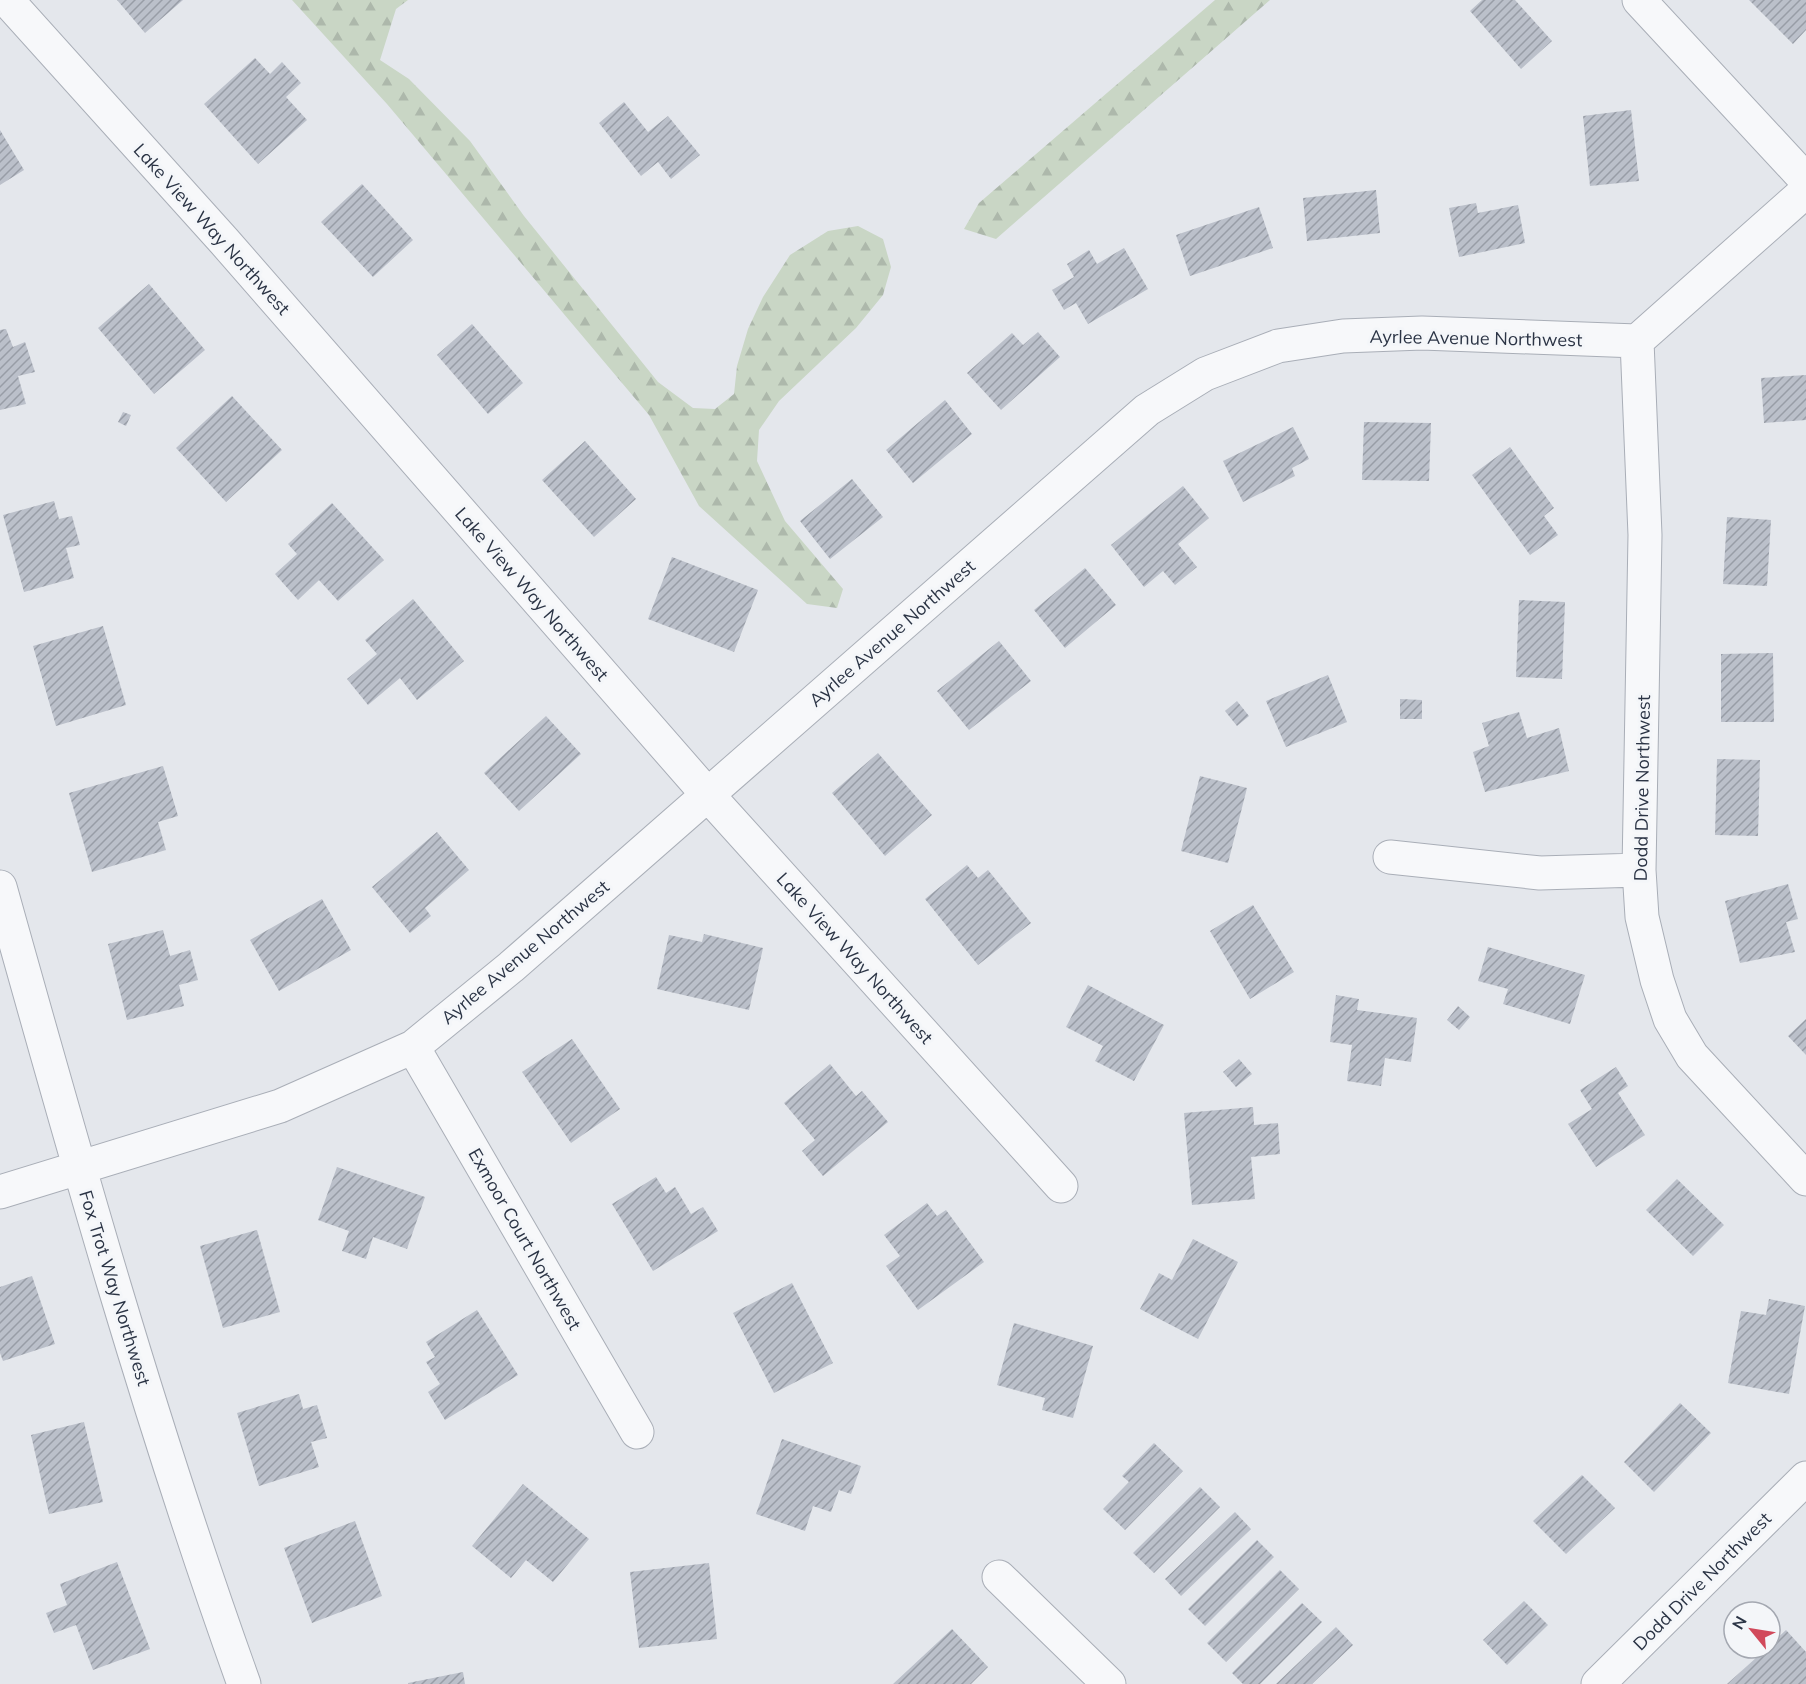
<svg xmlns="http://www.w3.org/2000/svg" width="1806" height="1684" viewBox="0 0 1806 1684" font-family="Mulish,sans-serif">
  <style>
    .forest { fill: url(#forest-firs) }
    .building { fill: url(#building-hatch) }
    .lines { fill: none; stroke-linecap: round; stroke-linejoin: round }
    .minor-casing { stroke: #a9aeb7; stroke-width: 35 }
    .minor { stroke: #f7f8fa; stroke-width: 33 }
    .labels { text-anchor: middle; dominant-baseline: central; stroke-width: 6; stroke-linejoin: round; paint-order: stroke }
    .street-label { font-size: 18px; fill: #2b3445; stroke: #f4f6f9 }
  </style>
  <defs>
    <pattern id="forest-firs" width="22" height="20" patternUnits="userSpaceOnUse" patternTransform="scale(1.5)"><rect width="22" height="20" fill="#c9d6c5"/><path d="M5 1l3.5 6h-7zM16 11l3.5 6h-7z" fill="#adb8ab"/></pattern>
    <pattern id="building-hatch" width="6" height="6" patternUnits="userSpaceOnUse" patternTransform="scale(1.5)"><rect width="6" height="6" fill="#bbc0ca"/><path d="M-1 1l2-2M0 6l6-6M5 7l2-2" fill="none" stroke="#989da6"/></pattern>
  </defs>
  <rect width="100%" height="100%" fill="#e4e7ec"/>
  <path class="forest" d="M292,0h116l-12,9 -16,51 29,19 61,62 54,75 134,166 35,26 22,1 19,-15 3,-28 11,-37 15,-32 27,-42 38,-24 30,-5 25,13 8,28 -8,28 -27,33 -77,73 -20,29 -2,31 28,60 58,68 -6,19 -30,-4 -108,-98 -50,-91 -262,-311z
    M1215,0h55l-274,239 -32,-10 15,-26z"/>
  <path class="building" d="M117,0h66l-38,33z
    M1482,0h33l37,41 -31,28 -51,-58z
    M1749,0h57v30l-13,14z
    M255,58l15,16 12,-12 19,21 -15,14 21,23 -49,44 -54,-60z
    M624,102l24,30 20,-16 32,39 -29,24 -13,-17 -17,14 -42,-53z
    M1631,110l8,71 -49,5 -7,-70z
    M0,130l24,40 -24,15z
    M362,184l51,56 -40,37 -52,-55z
    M1376,190l4,43 -73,8 -4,-43z
    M1476,203l2,10 40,-8 7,38 -66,14 -10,-49z
    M1259,207l14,41 -83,28 -14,-41z
    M1124,248l24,41 -60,35 -12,-21 -12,7 -12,-20 22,-13 -7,-13 22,-14 8,14z
    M149,284l56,66 -51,44 -56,-66z
    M472,324l51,59 -35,31 -51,-59z
    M6,329l7,18 12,-5 10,30 -17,4 8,28 -26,6v-80z
    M1038,332l22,25 -59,53 -34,-37 45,-40 11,12z
    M1806,375v45l-42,3 -3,-45z
    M232,396l50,54 -56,52 -50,-54z
    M945,400l27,34 -59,49 -27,-33z
    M123,412l8,3 -5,11 -8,-4z
    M1364,422l67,1 -2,58 -67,-1z
    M1293,427l16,32 -17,9 3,8 -52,26 -20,-41z
    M585,441l51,58 -42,38 -52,-57z
    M1510,447l44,61 -10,8 14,19 -28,20 -58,-80z
    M852,479l31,38 -53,42 -30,-38z
    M1183,486l26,32 -31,26 19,23 -22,18 -12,-14 -19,16 -33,-42z
    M54,501l5,18 13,-3 8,29 -14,3 8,30 -50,14 -21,-77z
    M332,503l52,57 -46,41 -19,-21 -21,20 -23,-26 22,-20 -9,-10z
    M1727,517l44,3 -4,66 -44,-2z
    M672,557l86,33 -24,62 -86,-33z
    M1085,568l31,37 -51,43 -31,-38z
    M413,599l51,62 -47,39 -17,-22 -32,27 -21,-26 30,-25 -12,-14z
    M1519,600l46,2 -3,77 -46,-2z
    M103,626l23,79 -70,21 -23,-80z
    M999,641l32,40 -62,49 -32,-39z
    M1773,653l1,69h-53v-68z
    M1328,675l19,47 -61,25 -20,-46z
    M1400,699l22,1v19h-22z
    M1237,701l12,15 -12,10 -12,-15z
    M1519,712l8,26 32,-10 10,43 -84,21 -12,-40 16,-6 -7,-23z
    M546,716l35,38 -62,57 -35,-38z
    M878,753l54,62 -47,41 -53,-63z
    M1717,759l43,1 -2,76 -43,-1z
    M163,766l15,50 -20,6 8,28 -74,22 -23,-79z
    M1200,776l47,12 -19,75 -47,-12z
    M437,832l32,38 -44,38 6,8 -21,17 -38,-46z
    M967,865l11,13 10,-8 43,53 -53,42 -53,-66z
    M1788,884l10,35 -12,3 9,30 -55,11 -15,-62z
    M322,899l29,51 -72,41 -29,-51z
    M1253,905l41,67 -44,27 -40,-68z
    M163,930l7,26 20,-6 8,30 -19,5 5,21 -57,14 -19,-76z
    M704,934l59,14 -14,62 -92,-21 12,-54 33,7z
    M1488,947l97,28 -15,49 -67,-20 5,-15 -30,-8z
    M1088,985l76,40 -30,56 -39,-20 8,-15 -37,-19z
    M1336,995l23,4 -2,11 60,8 -6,44 -26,-4 -4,28 -34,-5 5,-36 -22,-3z
    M1458,1006l12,11 -11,13 -12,-10z
    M1806,1019v36l-18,-19z
    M572,1039l48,70 -49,34 -49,-71z
    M1239,1059l13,15 -16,13 -13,-15z
    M830,1064l26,32 6,-5 26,31 -65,54 -21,-25 13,-11 -31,-37z
    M1616,1067l12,19 -10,7 27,42 -49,32 -28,-43 24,-15 -12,-19z
    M1253,1107l1,18 24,-2 2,31 -29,3 4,42 -63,6 -8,-92z
    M337,1167l88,30 -18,52 -34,-12 -7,22 -24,-8 7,-20 -31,-11z
    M656,1177l10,16 9,-6 16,27 12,-7 15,24 -65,40 -41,-67z
    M1677,1179l47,46 -31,31 -47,-46z
    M927,1203l10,13 9,-6 38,52 -66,48 -32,-44 14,-10 -16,-21z
    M257,1230l23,82 -57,16 -23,-82z
    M1193,1239l45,23 -40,77 -58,-30 19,-36 13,7z
    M32,1276l23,68 -52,17 -3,-8v-66z
    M792,1283l41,80 -59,30 -41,-80z
    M1769,1299l36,7 -16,88 -61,-11 13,-72 25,4z
    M477,1310l41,65 -73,45 -17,-28 12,-8 -14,-22 9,-5 -9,-15z
    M1014,1323l79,23 -20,72 -31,-8 3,-12 -48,-13z
    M299,1394l4,15 14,-4 10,33 -16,4 8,25 -60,19 -22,-73z
    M1680,1403l31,30 -57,59 -30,-30z
    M84,1422l19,80 -54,12 -18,-79z
    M782,1439l79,27 -10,28 -12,-4 -8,22 -18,-6 -8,25 -49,-17z
    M1154,1443l29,28 -58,59 -22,-21 26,-27 -7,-6z
    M1582,1475l33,33 -49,46 -33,-33z
    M523,1484l66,55 -36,43 -27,-22 -15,18 -39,-32z
    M1200,1487l20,20 -66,66 -21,-20z
    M1235,1512l16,17 -70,67 -16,-17z
    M355,1521l27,75 -70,27 -28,-75z
    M1257,1540l17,17 -69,69 -17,-17z
    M117,1562l33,87 -57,21 -17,-45 -22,8 -8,-20 21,-8 -7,-21z
    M709,1563l8,76 -78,9 -9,-76z
    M1280,1570l19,19 -73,73 -19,-19z
    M1524,1601l24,24 -41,40 -24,-25z
    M1302,1603l20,19 -62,62h-17l-11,-11z
    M1336,1627l17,18 -41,39h-36z
    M952,1629l36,38 -17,17h-78z
    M1786,1630l20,22v32h-79l40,-36h3v-3z
    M463,1672l2,12h-57v-1z"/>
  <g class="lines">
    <defs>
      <path id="minor" d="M7,0l217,241 483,553 354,392
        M1639,0l167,180
        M1637,341l8,194 -6,335 3,47 15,63 13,39 22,37 114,123
        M1390,857l150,16 99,-3
        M0,887c75,268 150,536 244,797
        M413,1047l224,385
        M0,1192l280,-86 133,-59 98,-80 636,-557 58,-36 73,-28 65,-10 79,-3 215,8 169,-150
        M999,1577l110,107
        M1598,1684l208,-206"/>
    </defs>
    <use href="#minor" class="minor-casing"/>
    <use href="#minor" class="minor"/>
  </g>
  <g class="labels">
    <g class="street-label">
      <text transform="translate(212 229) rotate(48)">Lake View Way Northwest</text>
      <text transform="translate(1476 338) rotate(1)">Ayrlee Avenue Northwest</text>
      <text transform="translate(532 594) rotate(49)">Lake View Way Northwest</text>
      <text transform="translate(892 633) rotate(-41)">Ayrlee Avenue Northwest</text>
      <text transform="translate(1642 788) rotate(-89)">Dodd Drive Northwest</text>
      <text transform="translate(525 952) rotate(-40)">Ayrlee Avenue Northwest</text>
      <text transform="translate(855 958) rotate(48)">Lake View Way Northwest</text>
      <text transform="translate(525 1239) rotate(60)">Exmoor Court Northwest</text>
      <text transform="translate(115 1288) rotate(73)">Fox Trot Way Northwest</text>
      <text transform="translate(1702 1581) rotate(-45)">Dodd Drive Northwest</text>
    </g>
  </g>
  <g transform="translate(1752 1630) rotate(300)"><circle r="28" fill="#f4f6f9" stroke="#a4a8b1" stroke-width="1.5"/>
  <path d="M0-4.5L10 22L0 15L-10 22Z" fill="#d1495b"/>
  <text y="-9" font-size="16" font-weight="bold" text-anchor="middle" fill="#2b3445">N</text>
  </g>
</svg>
